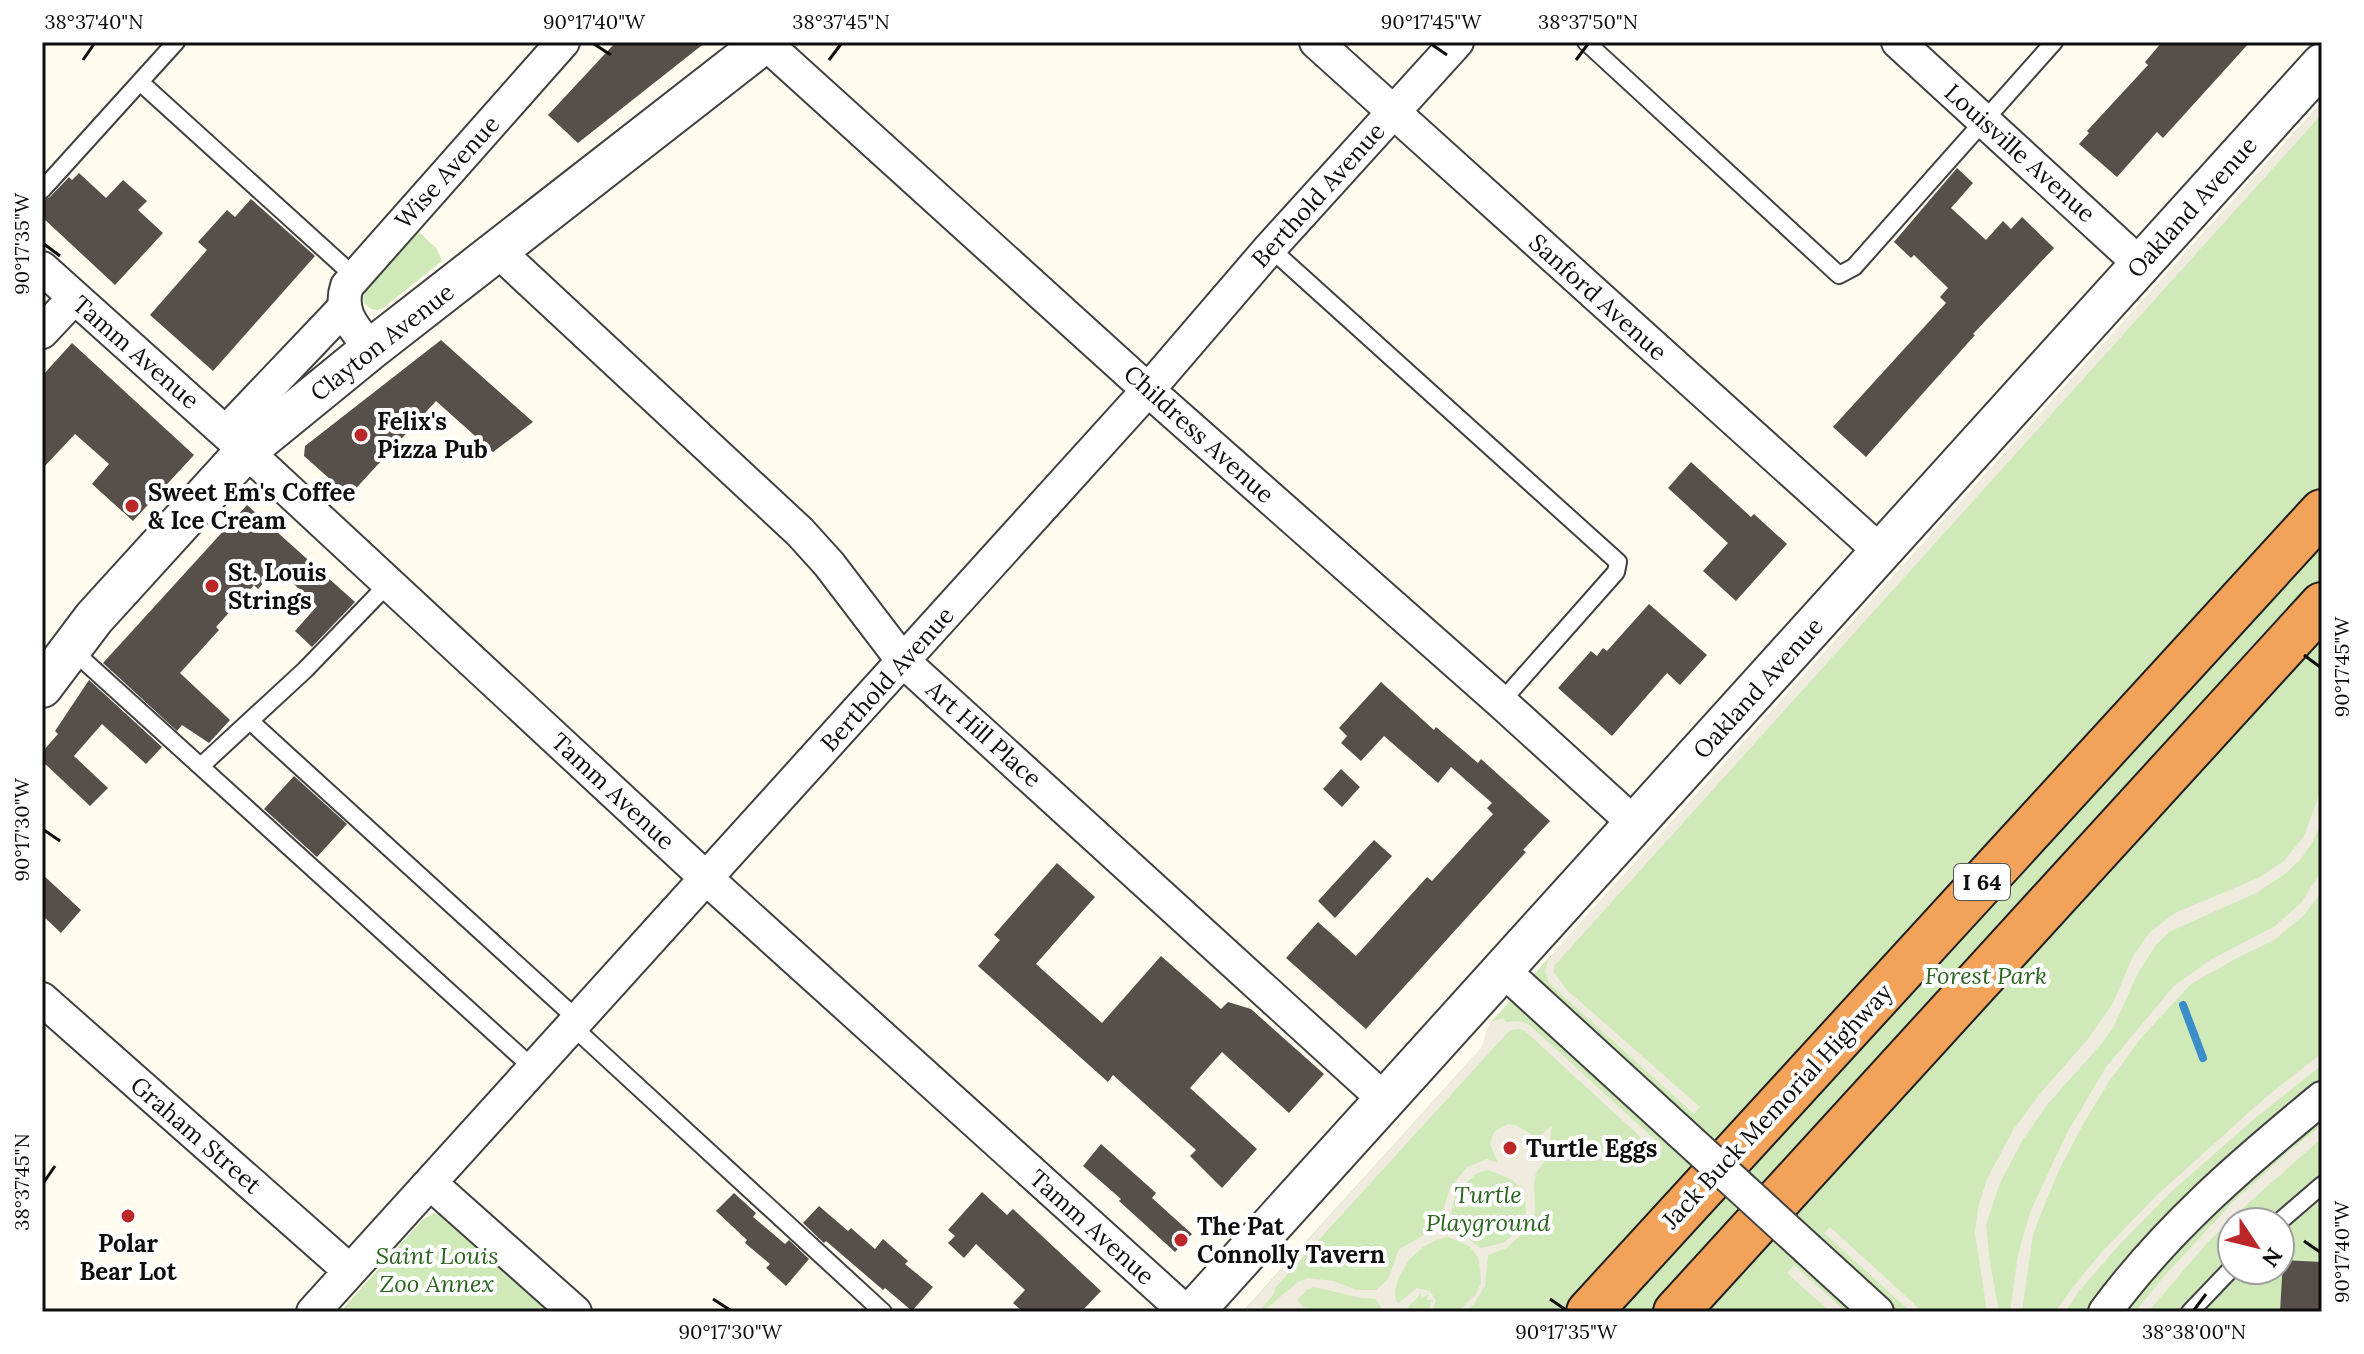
<svg xmlns="http://www.w3.org/2000/svg" width="2364" height="1354" viewBox="0 0 2364 1354" font-family="Lora,serif">
  <style>
    .green { fill: #d0e9b9; fill-rule: evenodd }
    .plaza { fill: #efebde; fill-rule: evenodd }
    .lines { fill: none; stroke-linecap: round; stroke-linejoin: round }
    .stream { stroke: #3c8ecb; stroke-width: 8 }
    .building { fill: #564f4a }
    .service-casing { stroke: #414141; stroke-width: 20 }
    .minor-casing { stroke: #414141; stroke-width: 36 }
    .tertiary-casing { stroke: #414141; stroke-width: 44 }
    .motorway-casing { stroke: #1f1f1f; stroke-width: 48 }
    .service { stroke: #fff; stroke-width: 16 }
    .minor { stroke: #fff; stroke-width: 32 }
    .tertiary { stroke: #fff; stroke-width: 40 }
    .motorway { stroke: #f2a359; stroke-width: 44 }
    .minor-bridge-casing { stroke: #414141; stroke-width: 36; stroke-linecap: butt }
    .minor-bridge { stroke: #fff; stroke-width: 32 }
    .ticks { fill: none; stroke: #0e0e0e; stroke-width: 3 }
    .poi-dot { fill: #bc272a; stroke: #fff; stroke-width: 3 }
    .labels { text-anchor: middle; dominant-baseline: central; stroke-width: 8; stroke-linejoin: round; paint-order: stroke }
    .shield { fill: #fff; stroke: #565656; stroke-width: 2 }
    .shield-label { font-size: 22px; font-weight: bold; fill: #0e0e0e }
    .street-label { font-size: 24px; fill: #0e0e0e; stroke: #fff }
    .poi-label { font-size: 24px; font-weight: bold; fill: #0e0e0e; stroke: #fff; text-anchor: start }
    .park-label { font-size: 24px; font-style: italic; fill: #2b651f; stroke: #fff }
    .neatline { fill: none; stroke: #0e0e0e; stroke-width: 3 }
    .ticks-label { font-size: 20px; text-anchor: middle; fill: #0e0e0e }
  </style>
  <rect width="100%" height="100%" fill="#fffcef"/>
  <path class="green" d="M2322,102v1210h-1080l240,-265 6,-20 3,-5zM2232,1222h48v48h-48z
    M419,232l18,17 5,12 -59,47c-9,5 -16,0 -20,-8l3,-11z
    M436,1213l5,1 112,98h-213l83,-93z"/>
  <path class="plaza" d="M2322,102v12l-768,852v7l14,18 132,116 -6,7 -145,-131 -4,-12 4,-13z
    M2322,787v35l-10,21 -12,17 -15,14 -29,19 -87,39 -13,13 -18,28 -25,55 -11,15 -55,62 -25,36 -22,42 -14,42 4,38 9,49h-12l-12,-79 3,-25 9,-29 26,-49 30,-40 45,-51 25,-36 20,-47 17,-24 25,-19 83,-35 26,-17 20,-25z
    M2322,870v22l-19,24 -29,24 -39,19 -44,25 -50,54 -31,42 -25,41 -25,47 -20,48 -7,19 -11,77h-12l8,-58 13,-44 36,-77 39,-66 68,-81 36,-26 65,-34 26,-23z
    M1503,1018l3,4 12,-1 8,2 9,7 128,117 -5,6 -133,-122 -4,-2 -11,1 -235,258 -1,6 -13,15 2,1 4,-2 31,-26 10,-4 25,3 24,9h19l12,-11 11,-30 36,-20 5,-8 10,-33 17,-21 20,-8 11,4 -8,-19 4,-12 13,-8 8,1 13,7 8,12 9,-13 7,-5 -5,32 -11,15 -2,9 1,29 -6,16 -22,21 -19,7 -3,31 -11,18 -10,8h-11l10,-5 13,-13 5,-11 -1,-15 -2,-11 -9,-11 -21,-9 -10,2 -15,8 -14,13 -10,17 -4,13 1,10 2,3 19,-15 13,3 6,10 -4,11h-2v-9l4,-3h-8l3,-6 -7,4 -2,-6 -2,5 -9,9 -1,6h-24l-8,-13 -15,-1 -47,-11 -7,3 -10,10 7,8 13,4h-74l239,-265 6,-20 3,-5zM1488,1170l23,9 8,7 6,7 1,20 -4,12 -9,10 -10,8 -23,5 -11,-9 -20,-9 -1,-4 8,-34 21,-19z
    M2322,1053v12l-68,54 -83,73 -52,53 -40,46 -14,21h-10l18,-25 28,-34 54,-56 111,-100z
    M2322,1125v13l-78,69 -38,37 -58,68h-13l31,-38 68,-73 54,-49z
    M1830,1227l80,73 12,12h-11l-87,-79z
    M1794,1265l52,47h-15l-23,-20 -21,-19z"/>
  <g class="lines">
    <path class="stream" d="M2183,1005l20,53"/>
  </g>
  <path class="building" d="M616,42h90l-128,101 -30,-28z
    M2162,42h88l-87,96 -6,-6 -40,45 -38,-33 10,-11 -2,-2 61,-66 -3,-3z
    M1957,168l16,15 -22,25 35,32 17,-19 8,8 11,-12 32,31 -81,86 2,1 -109,122 -33,-30 113,-124 -6,-6 8,-9 -34,-33 -3,3 -17,-16z
    M79,173l27,25 17,-18 24,21 -9,9 25,23 -48,52 -73,-68v-16l8,-4 19,-20 3,3z
    M251,199l64,57 -102,115 -63,-56 57,-65 -9,-8 29,-32 8,7z
    M441,340l92,82 -40,30 -57,-51 -87,95 -45,-40 1,-10z
    M72,343l122,112 -61,66 -41,-37 17,-20 -34,-30 -33,35v-93z
    M1691,462l60,55 3,-3 33,30 -51,57 -33,-30 25,-28 -60,-55z
    M247,505l108,97 -43,45 -17,-16 22,-25 -40,-38 -19,21 -4,-4 -38,42 3,3 -39,43 50,47 -21,23 -27,-18 -5,6 -74,-68z
    M1649,604l58,51 -27,30 -13,-12 -55,63 -54,-48 33,-37 6,5 6,-8 4,3z
    M89,680l73,67 -16,17 -44,-40 -28,32 34,32 -18,18 -48,-45v-9l16,-18 -3,-3z
    M1381,682l53,48 2,-3 42,36 3,-4 69,62 -27,29 3,2 -160,177 -80,-71 32,-36 38,34 71,-79 5,4 61,-67 -6,-6 5,-5 -41,-36 -13,16 -54,-47 -23,25 -20,-18 6,-7 -8,-8z
    M1341,769l19,18 -18,20 -19,-18z
    M294,776l53,48 -30,33 -53,-48z
    M1374,840l18,16 -57,62 -17,-17z
    M1057,863l38,34 -59,67 66,59 59,-67 60,53 7,-7 23,7 73,65 -35,39 -67,-61 -32,36 67,61 -35,39 -32,-32 6,-6 -83,-75 -5,7 -130,-116 22,-26 -6,-5z
    M42,874l39,36 -20,23 -19,-18z
    M1101,1144l55,49 -4,5 40,36 -17,18 -56,-51 2,-2 -38,-33z
    M982,1192l25,23 6,-6 88,82 -20,21h-58l-10,-9 12,-13 -49,-46 -12,14 -16,-15 7,-7 -7,-6z
    M734,1193l22,20 -3,4 32,27 4,-4 20,19 -23,27 -20,-18 4,-4 -25,-21 2,-3 -31,-29z
    M819,1206l29,25 3,-3 24,21 8,-10 25,22 -3,3 28,23 -21,24 -27,-23 -2,2 -57,-49 -2,2 -21,-20z
    M2283,1260l39,2v50h-42z"/>
  <g class="lines">
    <defs>
      <path id="service" d="M1586,42l253,233 15,-8 200,-225
        M140,82l214,194
        M42,190l134,-148
        M1270,248l348,314 -2,10 -115,130
        M70,648l464,421
        M250,721l328,299
        M201,766l104,-96 84,-87
        M572,1026l311,286
        M2279,1222l43,-37
        M2190,1312l42,-44"/>
      <path id="minor" d="M764,42l384,348 353,312 134,122
        M1316,42l565,510
        M1898,42l242,222
        M498,251l302,281 29,32 74,97 482,439
        M42,268l204,183 460,427 480,434
        M42,332l32,-34
        M371,349c-16,-20 -33,-36 -24,-63l216,-244
        M226,432l118,-124
        M1503,970l176,161
        M42,999l308,272
        M430,1183l145,129
        M1809,1250l68,62
        M313,1312l835,-922 122,-142 187,-206
        M2105,1312c61,-83 138,-149 217,-214"/>
      <path id="tertiary" d="M42,687l52,-69 152,-167 125,-102 394,-307
        M1193,1312l1129,-1248"/>
      <path id="motorway" d="M1589,1312l733,-800
        M1676,1312l646,-707"/>
    </defs>
    <use href="#service" class="service-casing"/>
    <use href="#minor" class="minor-casing"/>
    <use href="#tertiary" class="tertiary-casing"/>
    <use href="#motorway" class="motorway-casing"/>
    <use href="#service" class="service"/>
    <use href="#minor" class="minor"/>
    <use href="#tertiary" class="tertiary"/>
    <use href="#motorway" class="motorway"/>
    <defs>
      <path id="minor-bridge" d="M1679,1131l130,119"/>
    </defs>
    <use href="#minor-bridge" class="minor-bridge-casing"/>
    <use href="#minor-bridge" class="minor-bridge"/>
  </g>
  <path class="ticks" d="M594,44l17,11M1431,44l16,11M83,60l11,-16M829,60l12,-16M1576,60l12,-16M44,244l16,12M2304,655l16,12M44,830l16,11M44,1182l11,-16M2304,1241l16,11M713,1299l17,11M1550,1299l16,11M2194,1310l12,-16"/>
  <g class="poi-dot">
    <circle cx="361" cy="435" r="8"/>
    <circle cx="132" cy="506" r="8"/>
    <circle cx="212" cy="586" r="8"/>
    <circle cx="1510" cy="1148" r="8"/>
    <circle cx="128" cy="1216" r="8"/>
    <circle cx="1181" cy="1240" r="8"/>
  </g>
  <g class="labels">
    <rect class="shield" x="1954" y="864" width="56" height="36" rx="6"/>
    <g class="shield-label">
      <text x="1982" y="882">I 64</text>
    </g>
    <g class="street-label">
      <text transform="translate(2020 153) rotate(42)">Louisville Avenue</text>
      <text transform="translate(447 172) rotate(-48)">Wise Avenue</text>
      <text transform="translate(1318 195) rotate(-48)">Berthold Avenue</text>
      <text transform="translate(2192 207) rotate(-48)">Oakland Avenue</text>
      <text transform="translate(1598 297) rotate(42)">Sanford Avenue</text>
      <text transform="translate(382 342) rotate(-38)">Clayton Avenue</text>
      <text transform="translate(136 352) rotate(41)">Tamm Avenue</text>
      <text transform="translate(1199 434) rotate(42)">Childress Avenue</text>
      <text transform="translate(887 679) rotate(-48)">Berthold Avenue</text>
      <text transform="translate(1758 688) rotate(-48)">Oakland Avenue</text>
      <text transform="translate(984 734) rotate(42)">Art Hill Place</text>
      <text transform="translate(613 791) rotate(43)">Tamm Avenue</text>
      <text transform="translate(1777 1106) rotate(-47)">Jack Buck Memorial Highway</text>
      <text transform="translate(196 1135) rotate(41)">Graham Street</text>
      <text transform="translate(1092 1227) rotate(42)">Tamm Avenue</text>
    </g>
    <g class="poi-label">
      <text x="377" y="421">Felix's<tspan x="377" dy="28">Pizza Pub</tspan></text>
      <text x="148" y="492">Sweet Em's Coffee<tspan x="148" dy="28">&amp; Ice Cream</tspan></text>
      <text x="228" y="572">St. Louis<tspan x="228" dy="28">Strings</tspan></text>
      <text x="1526" y="1148">Turtle Eggs</text>
      <text x="1197" y="1226">The Pat<tspan x="1197" dy="28">Connolly Tavern</tspan></text>
      <text x="128" y="1243" text-anchor="middle">Polar<tspan x="128" dy="28">Bear Lot</tspan></text>
    </g>
    <g class="park-label">
      <text x="1986" y="975">Forest Park</text>
      <text x="1488" y="1194">Turtle<tspan x="1488" dy="28">Playground</tspan></text>
      <text x="437" y="1255">Saint Louis<tspan x="437" dy="28">Zoo Annex</tspan></text>
    </g>
  </g>
  <rect width="2364" height="1354" fill="none" stroke="#ffffff" stroke-width="88"/>
  <g transform="translate(2256 1246) rotate(125)"><circle r="38" fill="#ffffff" stroke="#9f9f9f" stroke-width="2"/>
  <path d="M0-6L14 30L0 20L-14 30Z" fill="#bc272a"/>
  <text y="-12" font-size="22" font-weight="bold" text-anchor="middle" fill="#0e0e0e">N</text>
  </g>
  <rect x="44" y="44" width="2276" height="1266" class="neatline"/>
  <g class="ticks-label">
    <text x="94" y="29">38°37'40"N</text>
    <text x="594" y="29">90°17'40"W</text>
    <text x="841" y="29">38°37'45"N</text>
    <text x="1431" y="29">90°17'45"W</text>
    <text x="1588" y="29">38°37'50"N</text>
    <text transform="translate(22 244) rotate(-90)" y="7">90°17'35"W</text>
    <text transform="translate(2342 667) rotate(-90)" y="7">90°17'45"W</text>
    <text transform="translate(22 830) rotate(-90)" y="7">90°17'30"W</text>
    <text transform="translate(22 1182) rotate(-90)" y="7">38°37'45"N</text>
    <text transform="translate(2342 1252) rotate(-90)" y="7">90°17'40"W</text>
    <text x="730" y="1339">90°17'30"W</text>
    <text x="1566" y="1339">90°17'35"W</text>
    <text x="2194" y="1339">38°38'00"N</text>
  </g>
</svg>
